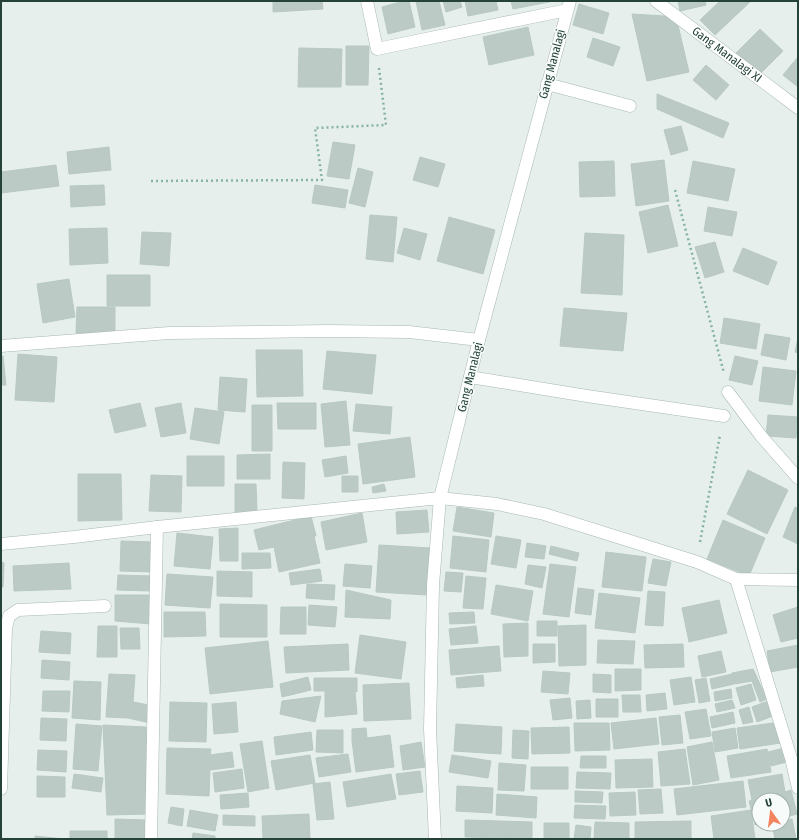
<svg xmlns="http://www.w3.org/2000/svg" width="799" height="840" viewBox="0 0 799 840" font-family="'Fira Sans Condensed',sans-serif">
  <style>
    .building { fill: #bbcac4; stroke: #b8c9c2 }
    .lines { fill: none; stroke-linecap: round; stroke-linejoin: round }
    .minor-casing { stroke: #a8b8b2; stroke-width: 13 }
    .path { stroke: #86b3a5; stroke-width: 2.5; stroke-dasharray: 2 3; stroke-linecap: butt }
    .minor { stroke: #fff; stroke-width: 12 }
    .labels { text-anchor: middle; dominant-baseline: central; stroke-width: 3; stroke-linejoin: round; paint-order: stroke }
    .street-label { font-size: 12px; fill: #24423a; stroke: #f7fbf9 }
  </style>
  <rect width="100%" height="100%" fill="#e6efeb"/>
  <path class="building" d="M273,1h49l1,8 -50,3z
    M404,1h5l6,26 -27,7 -6,-27z
    M416,1h23l6,24 -23,5z
    M443,1h17l2,6 -16,5z
    M465,1h31l2,9 -30,6z
    M511,1h43l-41,8z
    M678,1h27l1,4 -26,6z
    M720,1h31l-36,34 -15,-15z
    M579,4l30,9 -6,21 -30,-9z
    M632,14l32,2 13,5 12,51 -42,9z
    M528,27l6,28 -45,10 -6,-28z
    M760,29l23,22 -25,25 -23,-22z
    M593,38l27,9 -7,19 -26,-9z
    M346,46h23l-1,39h-22z
    M299,48l43,1 -1,38h-43z
    M798,57v30l-15,-12z
    M706,65l23,20 -13,15 -23,-20z
    M657,94l72,29 -6,15 -66,-29z
    M681,126l7,24 -17,5 -7,-25z
    M333,142l22,3 -6,34 -22,-3z
    M109,147l2,23 -42,4 -2,-22z
    M420,157l25,7 -7,23 -25,-7z
    M664,160l5,41 -33,5 -5,-42z
    M614,161l1,35 -35,1 -1,-35z
    M693,161l42,8 -7,32 -41,-8z
    M56,165l3,21 -58,7v-21z
    M358,168l15,4 -8,35 -16,-4z
    M104,185l1,20 -34,2 -1,-21z
    M315,185l33,5 -3,18 -33,-5z
    M668,205l10,41 -30,7 -9,-41z
    M708,207l29,5 -5,24 -28,-5z
    M370,215l27,2 -4,45 -27,-3z
    M449,217l46,13 -12,44 -46,-13z
    M107,228l1,35 -38,2 -1,-36z
    M404,228l23,6 -7,26 -23,-7z
    M142,232l29,1 -2,33 -29,-2z
    M585,233l39,2 -2,60 -41,-2z
    M715,242l9,30 -19,6 -10,-31z
    M743,248l34,14 -9,23 -35,-14z
    M107,275h43v31h-43z
    M69,279l6,38 -32,6 -6,-39z
    M77,307h38v27l-39,-1z
    M564,308l63,5 -4,38 -63,-5z
    M724,318l36,6 -4,25 -36,-6z
    M765,334l25,4 -4,22 -25,-5z
    M798,338v15l-3,-1z
    M256,350h46l1,46 -46,1z
    M327,351l49,4 -4,39 -49,-5z
    M18,354l39,3 -3,45 -39,-2z
    M1,356h2l3,29h-5z
    M735,356l23,5 -6,24 -23,-5z
    M763,367l33,4 -4,34 -33,-4z
    M220,377l27,2 -2,33 -27,-2z
    M346,401l4,44 -25,2 -4,-43z
    M140,403l6,23 -31,7 -6,-23z
    M181,403l5,30 -25,4 -6,-29z
    M277,403h39v26h-38z
    M356,404l36,3 -2,27 -37,-3z
    M252,405h20v46h-20z
    M195,408l29,4 -5,32 -29,-5z
    M768,415l30,2 -2,21 -30,-2z
    M410,437l5,40 -52,7 -5,-40z
    M270,454v25h-33v-24z
    M187,456h37v30h-37z
    M346,456l2,17 -23,4 -3,-17z
    M283,462l22,1 -1,36 -22,-1z
    M748,470l40,20 -21,44 -40,-20z
    M78,474h43l1,46 -44,1z
    M151,475l31,1 -1,36 -32,-1z
    M342,476h16v16h-16z
    M235,484h21l1,26 -22,4z
    M384,484l2,7 -13,2 -1,-6z
    M457,507l37,6 -3,24 -38,-6z
    M795,507l3,1v36l-15,-7z
    M427,510l2,22 -32,2 -1,-22z
    M362,513l5,29 -41,8 -5,-28z
    M311,516l5,20h-2l6,27 -41,9 -5,-25 -15,3 -5,-20z
    M723,520l42,18 -16,38 -42,-17z
    M238,528v33h-18l-1,-32z
    M177,533l36,4 -3,32 -36,-3z
    M453,536l36,4 -3,32 -36,-4z
    M496,536l25,4 -5,28 -25,-4z
    M121,541l33,1 -1,30 -33,-1z
    M527,543l19,3 -2,13 -19,-2z
    M379,545l52,3 -4,47 -51,-3z
    M551,546l28,7 -2,8 -28,-7z
    M606,552l40,5 -4,34 -40,-4z
    M242,553h28l1,15 -29,1z
    M653,559l18,3 -5,24 -18,-3z
    M1,562l3,1 -1,24h-2z
    M69,563l2,26 -57,2 -1,-25z
    M345,564l27,2 -2,22 -27,-2z
    M550,564l26,3 -7,50 -26,-3z
    M528,565l18,2 -4,21 -17,-4z
    M320,569l2,12 -31,4 -2,-12z
    M217,571l35,1v25l-35,-1z
    M446,572l17,1 -2,19 -17,-1z
    M167,574l46,3 -3,31 -45,-3z
    M118,575l35,1 -1,15 -35,-1z
    M466,576l20,2 -3,31 -20,-1z
    M307,584l28,1 -1,15 -28,-2z
    M496,585l37,6 -5,30 -37,-7z
    M578,588l16,2 -3,25 -16,-2z
    M346,590l45,10 -1,19 -45,-2z
    M648,591l17,1 -2,34 -18,-1z
    M599,593l41,5 -5,35 -40,-5z
    M115,595h34l2,29 -36,-3z
    M719,600l8,33 -38,9 -7,-34z
    M220,604l47,1v32h-47z
    M309,605l28,2 -2,20 -27,-2z
    M281,607h25v27h-26z
    M798,607v31l-17,4 -8,-27z
    M164,612h41l1,24 -42,1z
    M474,612l1,11 -25,1 -1,-11z
    M537,621h20v15h-20z
    M528,623v33l-24,1 -1,-33z
    M586,625v40l-27,1 -1,-40z
    M98,626h19v31h-20z
    M476,626l2,17 -27,2 -2,-16z
    M120,628h19l1,21h-19z
    M41,631l30,2 -1,21 -31,-2z
    M360,635l46,7 -5,37 -46,-6z
    M598,640l37,1 -2,23 -36,-1z
    M268,641l5,46 -63,7 -5,-46z
    M348,644l1,26 -63,3 -2,-26z
    M533,644h22v18l-22,1z
    M683,644l1,23 -39,1 -1,-23z
    M798,645v22l-28,5 -3,-21z
    M499,646l2,25 -50,4 -2,-25z
    M721,651l5,21 -24,5 -4,-21z
    M42,660l28,2 -1,18 -28,-2z
    M615,669h26v21l-26,1z
    M753,669l14,30 -7,3 -8,-21 -17,3 -3,-11z
    M543,671l27,2 -2,21 -27,-2z
    M109,674l26,1 -2,27 21,4 -4,17 -22,-5 -22,-1z
    M593,674l18,1v18l-18,-1z
    M732,674l2,10 -22,5 -2,-10z
    M483,675l1,11 -27,2 -1,-10z
    M308,677l3,13 -29,7 -2,-13z
    M691,677l4,25 -21,3 -4,-25z
    M314,678h43v14l-2,-1 2,23 -32,3v-26h-11z
    M706,678l4,23 -11,2 -4,-23z
    M74,681l27,1 -1,38 -28,-2z
    M409,683l2,36 -47,2 -1,-36z
    M751,684l5,16 -15,5 -5,-17z
    M731,689l1,9 -17,3 -1,-9z
    M43,691h27l-1,21 -27,-1z
    M665,693l2,16 -20,2 -1,-16z
    M622,695h18l1,17h-18z
    M321,696l-6,26 -35,-8 2,-13z
    M570,698l2,20 -19,2 -3,-20z
    M596,699h22v18h-22z
    M590,700l1,18 -14,1 -1,-18z
    M732,700l3,8 -18,4 -2,-8z
    M768,701l5,15 -16,6 -5,-15z
    M170,702l37,1 -1,39 -37,-1z
    M236,702l2,30 -24,2 -2,-30z
    M749,707l4,15 -10,2 -4,-14z
    M706,709l5,27 -21,3 -5,-27z
    M733,712l2,11 -23,5 -2,-11z
    M680,715l3,28 -21,2 -3,-28z
    M41,718l26,1 -1,22 -26,-1z
    M656,718l3,26 -45,5 -3,-26z
    M574,723h35l1,27 -35,1z
    M773,723l8,20 -41,6 -3,-21z
    M76,724l26,2 -4,45 -25,-2z
    M456,724l46,3 -1,27 -47,-3z
    M103,725l43,2 4,87 -43,1z
    M569,727l1,26 -38,1 -1,-26z
    M366,728l1,10 23,-3 4,32 -38,5 -4,-31v-12z
    M735,728l3,20 -23,4 -3,-20z
    M317,730h26v23l-27,-1z
    M513,730l16,1 -1,28 -16,-1z
    M311,732l2,18 -37,5 -2,-18z
    M262,741l7,47 -21,4 -8,-48z
    M421,742l4,25 -22,3 -3,-24z
    M712,742l7,38 -26,5 -6,-38z
    M167,748l44,1 -1,6 22,-3 2,15 -24,3 -1,26 -43,-2z
    M784,748l3,14 -16,4 -3,-14z
    M685,749l5,35 -29,2 -3,-34z
    M767,749l4,23 -40,6 -4,-22z
    M38,750l29,1 -1,21 -29,-2z
    M348,754l3,18 -32,5 -3,-19z
    M310,755l5,28 -39,7 -5,-29z
    M452,755l39,6 -3,17 -39,-6z
    M581,756h25v12h-26z
    M652,759l1,28 -37,1 -1,-28z
    M499,763l27,2 -2,26 -26,-1z
    M531,767h37v22h-37z
    M242,769l2,19 -29,4 -2,-19z
    M420,771l3,21 -24,3 -3,-21z
    M577,772l34,1 -1,16 -34,-1z
    M74,774l29,4 -2,14 -29,-4z
    M391,774l5,25 -49,8 -4,-25z
    M782,774l3,18 6,-2 6,24 -14,4v-18h-24v24l-4,1 -6,-24 3,-1 -4,-20z
    M37,776l28,1v20h-28z
    M743,781l3,26 -69,8 -3,-26z
    M330,782l4,37 -17,1 -4,-36z
    M457,786l36,2 -1,25 -36,-2z
    M661,789l2,24 -23,1 -2,-24z
    M575,791l28,1 -1,11 -27,-1z
    M635,792l1,23 -26,1 -1,-23z
    M248,793l1,14 -28,2 -1,-14z
    M497,794l40,3 -1,21 -40,-3z
    M575,805l31,1 -1,13 -31,-1z
    M171,807l13,2 -2,17 -14,-3z
    M190,810l28,5 -3,16 -28,-5z
    M751,810l4,29h-41l-3,-23z
    M309,814l1,25h-47l-1,-23z
    M223,815l32,1v10l-32,-1z
    M115,819l32,1v19h-32z
    M792,819l4,20h-21l-3,-15h11v-3z
    M465,820l67,2v17l-67,-2z
    M691,821v18h-56v-17z
    M595,822l34,1v16h-35z
    M544,823h25v16h-25z
    M576,825l15,2 -1,12h-16z
    M70,831h37v8h-37z
    M193,833l22,3v3h-23z
    M35,836l29,3h-29z"/>
  <g class="lines">
    <defs>
      <g id="minor">
        <path d="M367,1l10,48 190,-39"/>
        <path d="M570,1l-91,339 -39,158 57,6 47,10 153,48 39,17 62,1"/>
        <path id="s1" d="M656,1l142,107"/>
        <path d="M547,84l83,22"/>
        <path d="M1,346l168,-13 160,-2 80,1 70,8"/>
        <path d="M470,377l117,19 137,20"/>
        <path d="M728,392l33,44 37,42"/>
        <path d="M1,544l73,-7 83,-10 283,-29 -7,87 -3,144 5,110"/>
        <path d="M736,579l55,179 7,30"/>
        <path d="M1,789l5,-161 3,-12 9,-6 87,-4"/>
        <path d="M151,839l6,-312"/>
      </g>
    </defs>
    <use href="#minor" class="minor-casing"/>
    <path class="path" d="M151,181l171,-1 -7,-52 71,-3 -7,-57
      M675,190l49,183
      M700,542l20,-107"/>
    <use href="#minor" class="minor"/>
  </g>
  <g class="labels">
    <g class="street-label">
      <text stroke="none"><textPath href="#s1" startOffset="89">Gang Manalagi XI</textPath></text>
      <text transform="translate(552 64) rotate(-75)">Gang Manalagi</text>
      <text transform="translate(470 377) rotate(-76)">Gang Manalagi</text>
    </g>
  </g>
  <rect width="799" height="840" fill="none" stroke="#24423a" stroke-width="4"/>
  <g transform="translate(771 812) rotate(346)"><circle r="19" fill="#f7fbf9" stroke="#a3b1ad"/>
  <path d="M0-3L7 15L0 10L-7 15Z" fill="#f4845f"/>
  <text y="-6" font-size="11" font-weight="bold" text-anchor="middle" fill="#24423a">U</text>
  </g>
</svg>
